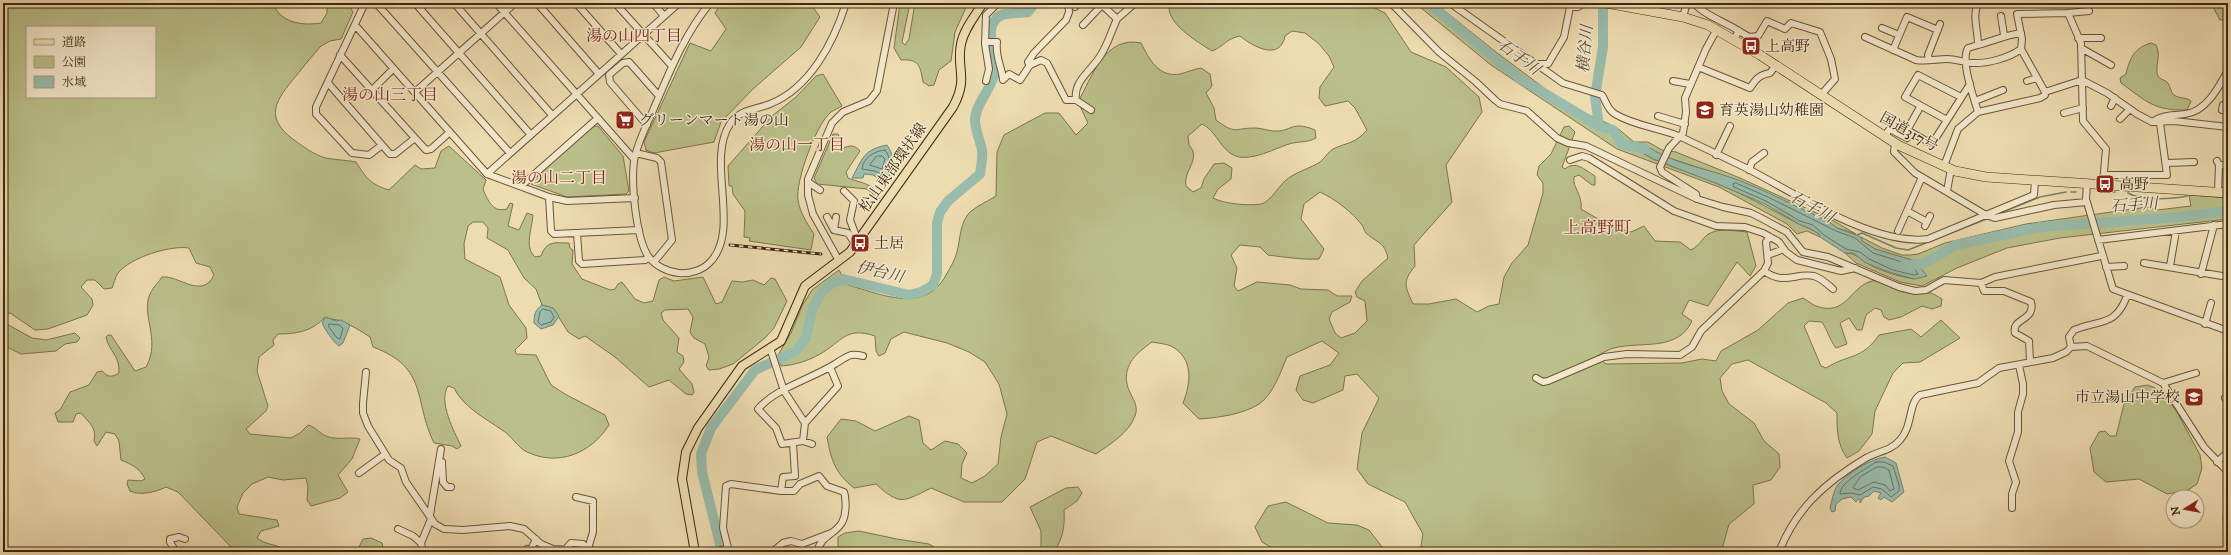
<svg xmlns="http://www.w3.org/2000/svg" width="2231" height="555" viewBox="0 0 2231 555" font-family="'IM FELL DW Pica','Noto Serif JP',serif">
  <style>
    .green { fill: #bbc08a; stroke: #7c744e; fill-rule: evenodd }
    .water { fill: #99bcac; stroke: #74816e }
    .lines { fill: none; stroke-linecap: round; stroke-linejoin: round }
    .shore { stroke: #6a725e; stroke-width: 1 }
    .stream { stroke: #74816e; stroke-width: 1.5 }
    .river { stroke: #99bcac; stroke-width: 10 }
    .minor-casing { stroke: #685539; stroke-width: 8 }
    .major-casing { stroke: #3c2811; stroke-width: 10 }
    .highway-casing { stroke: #3c2811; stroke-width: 10 }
    .minor { stroke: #f4e8cc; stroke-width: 6 }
    .major { stroke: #eedcb1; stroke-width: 8 }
    .highway { stroke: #eedcb1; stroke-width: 9 }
    .rail-casing { stroke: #3c2811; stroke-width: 3 }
    .rail { stroke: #f4e8cc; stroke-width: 1.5; stroke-dasharray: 4.5; stroke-linecap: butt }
    .labels { text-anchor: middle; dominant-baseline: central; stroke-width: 3; stroke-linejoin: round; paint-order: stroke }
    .poi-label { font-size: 15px; fill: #3c2811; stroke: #f4e8cc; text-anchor: start }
    .street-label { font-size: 15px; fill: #3c2811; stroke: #f4e8cc }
    .neighbourhood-label { font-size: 16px; fill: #7a1f14; stroke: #f4e8cc }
    .water-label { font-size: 16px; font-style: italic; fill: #534d38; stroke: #f4e8cc }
    .quarter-label { font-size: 17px; fill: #7a1f14; stroke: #f4e8cc }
  </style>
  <rect width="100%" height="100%" fill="#eedcb1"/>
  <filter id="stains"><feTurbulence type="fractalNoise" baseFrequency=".005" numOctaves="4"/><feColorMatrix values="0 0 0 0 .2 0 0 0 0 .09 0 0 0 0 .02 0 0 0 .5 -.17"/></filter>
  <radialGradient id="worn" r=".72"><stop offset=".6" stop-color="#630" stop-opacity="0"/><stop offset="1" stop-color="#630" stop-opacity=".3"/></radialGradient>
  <path class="green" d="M3,3h270c7,20 29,23 48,20l6,-10v-10h21l5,9 -12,27 -11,2 -9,5c-9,10 -17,20 -25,30 -20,24 -33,41 -2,64 10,7 20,15 32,18 10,2 20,2 30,4 11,17 14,22 33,28l26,-25 6,4 14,-1 6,-17 8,-5 37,34 -3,9c5,12 10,24 24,20l3,-6 3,1 -5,22 11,4 8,-17 6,2c-1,14 -9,32 2,42l6,-1c6,-16 13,-13 28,-13l1,5 3,2 -1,14 10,15 28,11 5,-1 3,-5 4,-2 13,17 9,4 9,-2 6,-21 5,-3 10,4 29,-4 13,27 6,-2 10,-21 10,1 11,-2 11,5 7,-7 4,1 12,22 -13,27 -9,10 -32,26 -14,5 -10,1 -3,-4 3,-9 -4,-13 -11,-6 -4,-6 3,-15 -5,-8 -23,1 -4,3 2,7 16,18 -2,14 6,4 1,6 -5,7 13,15 2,8 -2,3 -6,-1 -17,-14 -20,7 -34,-30 -30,-21 -6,3 -11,-7 -15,-24 -11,-3 -6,-16 -12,-11 -16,-28 -21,-12 1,-10 -5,-6h-10l-5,4 -4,18 1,15 35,18 9,28 17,23 1,10 -12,12 1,4 20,1 15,30 14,9 40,21 4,10c-18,28 -50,42 -82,27 -10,-5 -15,-16 -25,-22 -17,-12 -39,-23 -48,-42l-6,-2c-10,16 6,45 13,60l-4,3 -5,-3 -18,-3c-21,-43 -5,-75 -61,-96l-3,-10c-9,-6 -19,-12 -29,-16 -4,-2 -10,-1 -16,-4 -12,14 -28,17 -47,17l-5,6 1,5 -15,12 -2,14 11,35 -2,5 -20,18 4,5 41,4 9,-5 8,-8c8,2 11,8 18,11 12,5 23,0 34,3l-8,20 -14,16 10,17 -8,6 -29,8 -4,-6 1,-13 -2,-9 -23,2 -15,-3 -16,7 -9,9 -6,14 2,7 38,6 2,6 -18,5 -4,7c8,7 19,6 27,11v3h-42l-9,-3 -55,-57 -12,-5c-10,5 -26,9 -36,4l-3,-7 1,-4 13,1 4,-2c-5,-11 -14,-15 -24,-19l-2,-19 -4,-7 -9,-2 -9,14 -3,-5c3,-14 -5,-18 -13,-28l-5,1 -3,8h-15l-3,-9 5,-3 10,-18 19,-7 8,-13 5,-1c6,6 9,7 17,2 1,-18 -10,-21 -13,-36l2,-2h3l24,36 11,-4c16,-28 -7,-54 5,-75 3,-6 8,-10 11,-15 17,-2 40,23 52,-2l-4,-8 -14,-4 -7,-15c-18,-3 -58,9 -71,25 -3,4 -4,11 -6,15l-8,1 -9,-9h-8l-6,7 11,12 1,6 -6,10 -39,14 -13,1 -25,-17 -7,2zM27,27h128v70h-128z
    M721,3h89l10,14 -19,30 -48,42 -32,33 -7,20 -60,11 -8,-3 -2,-8 46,-99 21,8 15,-22 -11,-16z
    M900,3h10l-8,39 3,3 4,-6 6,-36h53l-13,29 -4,29 -12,9 -5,15 -5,1 -6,-4c-3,-17 -4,-23 -22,-22l-7,-12z
    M1170,3h195l20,10 26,39 35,15 33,30 3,15 -36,53 6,37 -38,43 1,21c-13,16 -10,20 -2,38h16l27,-5 21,13 12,-6 10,-2 5,-27 8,-14 16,-18 15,-52v-10l-6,-8 2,-9 12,-12 13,-27 5,-1 6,6 -13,35 3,2c10,-9 20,1 30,7v9h-3l-13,-10 -5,2c-2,10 9,18 7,32l29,17 21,6 13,-6 11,15 25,1 11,8c10,-6 10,-10 16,-15 11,-8 27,-4 40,-3l9,34 -6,10 -13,-14 -29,44 -19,-6 -7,14 10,7c-14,31 -51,20 -78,27 -6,1 -12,6 -17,8l9,8 76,-1 20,-4 14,2 5,-10 37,-21 30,-27 15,-5c4,2 8,6 13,8 31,11 33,-19 56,-25 11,-2 18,6 28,10 12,4 20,1 31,2 3,1 8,4 11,6l-1,7 -9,3 -10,-3 -21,11 -12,3 -5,-3 -3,-7 -6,-2 -9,7 -4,15h-5l-8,-12 -9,5 7,21 -11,4c-7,-9 -8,-17 -14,-26l-13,-1 -5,5 17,40 5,2c22,-14 36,-8 53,-33l32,-6 10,8 20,-17 19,18 -40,24 -17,1 -10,10 -18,38 -3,23 -13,17 -12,7c-10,-14 -10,-28 -10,-45l-11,-10 -78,-43 -16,4 -12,14 2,13 7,13 25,19 10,18 15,13 1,13 -9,13 -18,5 1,19 -25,20 -7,25 3,3h-305l3,-18 -18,-32 -37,-18 -11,-15 5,-36 17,-35 -22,-24 -12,2 -2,14 -30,13 -10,-3 -7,-10 4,-14 30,-11 9,-12 -17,-12 -35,16c-6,14 -14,38 -28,47 -15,10 -42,14 -60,15l-16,-16c8,-20 11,-45 -12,-57 -5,-2 -13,-3 -19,-4 -14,10 -29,22 -25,42 2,11 13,20 8,32 -6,17 -25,28 -39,38l-45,-18 -14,6 -12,37 -23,23h-38l-33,-14c-28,14 -31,18 -55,-4l-22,4c-19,-15 -23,-28 -27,-51l14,-18 15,2 19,10 34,-15 10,4 4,23 8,7 14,-9 13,3 9,9 -5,11 -1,14 11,5 13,-7 13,-12 3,-27 6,-23 -8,-30 -14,-22 -16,-10 -22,-9 -43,-11 -13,7 -6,14 -6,3 -3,-5 -1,-15c-30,-10 -33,6 -55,18 -12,7 -25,11 -39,12l-3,-11 13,-22 11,-27 10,-16 27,-20 9,15c35,10 77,29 98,-10 4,-7 9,-15 11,-23 3,-12 3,-30 13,-40 7,-6 18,-11 26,-16l1,-44 7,-17 41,-22h14l17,22 12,-12 -10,-21c14,-25 27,-67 63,-59 8,16 18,35 39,31 8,-2 14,-5 21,-6l9,6 2,12 -6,7 8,15 2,12c20,15 18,8 39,8 7,0 13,3 19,3 18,1 17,-11 41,-1l1,8c-9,5 -17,3 -27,6 -16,5 -43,21 -59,9 -12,-9 -15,-23 -28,-29l-14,12 1,9c13,14 -6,25 -3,41l7,6 8,-4 3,-9 10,-15 10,-1 8,5 -1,11 -13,10 -5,9c11,6 36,8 48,6 10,-2 18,-20 29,-27 9,-6 21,-9 30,-15 5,-4 8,-10 13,-13 15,-7 22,-5 34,-19l-12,-22 -7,-7 -23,5 -6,-8 1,-11 14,-20 -5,-11 -11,-13 -13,-10 -13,-2 -7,5c-5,26 -33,10 -45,0 -15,3 -15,10 -28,15 -14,-9 -49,-29 -42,-48zM1320,192c15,7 32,20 42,33 2,3 2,6 4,8 12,11 18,8 22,25l-26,23 -7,11 2,5 8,4 2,20 -12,12 -14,5 -6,-5 -6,-14 3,-7 18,-10 2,-6h-15l-9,-6 -27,-1 -11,-4 -33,-3 -19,9 -4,-5 3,-18 -6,-13 9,-10 20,2 8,8c16,2 35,5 51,4l5,-10 -23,-30 3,-15z
    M1415,3h20l61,49 52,39 36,22 32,14 18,15h14l14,8 14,2 64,26 94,43 22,13 -19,-6 -8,-6 -89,-41 -108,-35c25,19 57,25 86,38 27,11 53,25 79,39 7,4 15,6 22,11l1,3 -13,-6 -10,3 -10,-10 -68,-37 -102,-38 -126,-84z
    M2211,3h17v17h-8z
    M2151,43l5,2c5,10 0,17 1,27 0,7 6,7 10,10 4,4 3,10 7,13 6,4 12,2 17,6l-4,9c-33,1 -41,-9 -66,-27l-1,-5 6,-4c4,-16 8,-26 25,-31z
    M823,74l19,32c-3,2 -8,4 -11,6 -15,12 -36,70 -33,88 2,13 9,23 16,34l-3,16 -62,-9 1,-3 -6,-1 1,-26 -12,-17 -1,-8h-3l-1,-20 44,-50 24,-19 20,-21z
    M598,126l25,30 6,35 -3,3 -59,3 -36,-13 4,-7 57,-50z
    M833,134h5l2,4 -4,11 4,1c7,-4 13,-7 20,1l-14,21 2,6c12,5 28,5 31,21l-3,2 -3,-7 -6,-5 -50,-5 -3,-6z
    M2189,195l39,3v21l-168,19 -53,10 -50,20 -35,18 -22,-4 -44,-19 -11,-10c11,0 13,5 22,10 13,8 31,13 47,16l1,-18 -40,-12 -13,-8 -1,-4 21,11 20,7h8l8,-1 27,-11 81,-19 121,-17 10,3 34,-4z
    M3,322l29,16 14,2 29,-7 5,5 -3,4 -12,2 -9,7 -35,3 -18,-9z
    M2148,385l12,5 17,22 23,43 2,13 -5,16 -9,6 -21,4 -28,-15 -33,3 -12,-10 -4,-24 9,-16 6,-1 5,5h6l8,-32 11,-17z
    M1078,487l4,6 -5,8 -13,9c1,17 -1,28 -10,42h-13v-21l-11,-24 36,-19z
    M2228,488v36l-5,-3 1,-17z
    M1286,502l42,21 29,2 12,5 17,22h-107l-17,-10 -7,-15 13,-21z
    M859,531l38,8 32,5 13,8h-104v-15l7,-4z
    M371,538l11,5 2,9h-32l7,-5 4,-8z"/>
  <path class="water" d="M1644,144c28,20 62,24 94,36 31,12 61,28 91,42l8,6 24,9 1,4 13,8 40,12 12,15 -13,3 -22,-6 -26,-10 -13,-10h-8l-25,-16 -1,-3 -8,-5 -12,-5 -34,-20 -47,-20 -65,-25 -22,-13z
    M887,145c10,16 8,22 -2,38l-12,-8 -9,-1 -1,4h-11c11,-20 11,-28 35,-33z
    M542,305l11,3 6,8 -6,9 -12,4 -7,-6c0,-8 1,-13 8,-18z
    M325,317l11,4 5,-1 9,5 -7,18 -4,3c-5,-3 -15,-18 -17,-23z
    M1885,457l11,6 8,29 -12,10 -8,-5 -3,3 -3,-2 3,-5 -7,-2 -5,5 -5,1 -4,6v-4h-2l-2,3 -5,-5 -9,2 -6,5 -1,7 -3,1 -2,-4c2,-7 3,-16 7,-22 9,-12 33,-27 48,-29z"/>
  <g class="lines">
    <path class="shore" d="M885,150c7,9 5,16 0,26l-10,-5 -13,-2c1,-11 12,-18 23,-19z
      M877,156h5l3,3 -3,10 -12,-4z
      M1736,183l32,14 68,34 19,7 18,15 39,12 6,9 -4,1 -21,-5 -24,-11 -9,-7 -14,-3 -22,-14 -11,-10 -13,-4 -34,-20 -32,-14 -1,-3z
      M543,309l8,2 3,6 -3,5 -10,3 -3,-3 2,-10z
      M329,324l10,1 4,3 -3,11 -3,-1 -8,-11z
      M1876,462h8l9,4 6,19v6l-8,6 -9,-8 -9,-2 -13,8 -9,-2 -11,1c0,-12 26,-25 36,-32z
      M1877,467h6l6,3 5,19 -4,2 -5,-6 -11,-3 -16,8 -5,-2 7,-11z"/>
    <path class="stream" d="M2098,191l17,1
      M2071,192h5
      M2128,193c13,8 45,6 59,3
      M1995,215l45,-18 26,-5
      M1857,235l5,-2 34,15 12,2 81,-32"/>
    <path class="river" d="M1428,3l91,75 80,48 14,4 9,14 23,5
      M1596,90l7,-43v-37
      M1595,96l4,30
      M1903,266l22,-3 31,-18 85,-18 139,-10 48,-6
      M722,552l-20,-80 -1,-18 10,-26 44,-58 41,-19 10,-13 6,-28 8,-15 10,-11 13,-5 66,16 12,-3 12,-7 4,-11v-51l3,-11 8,-11 32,-27c1,-8 3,-16 2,-24 -2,-10 -7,-20 -7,-30 0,-16 17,-31 20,-48 4,-16 -12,-38 1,-53 6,-8 23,-5 32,-7l7,-9"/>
    <defs>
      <path id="minor" d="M365,3l-49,104v7l36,39 17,2 13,-10 8,9h5l20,-16 11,12 5,-1 19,-17
        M376,3l134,150
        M415,3l116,132
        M454,3l98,112
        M496,3l138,156
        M537,3l62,71
        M576,3l45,51
        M615,3l57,63
        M653,3l11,13
        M710,3c-26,32 -40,68 -56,105 -7,17 -17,35 -20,53 -3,23 2,76 14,95 7,10 20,16 31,17 12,1 25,-3 33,-13 28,-33 -6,-100 18,-136 10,-15 25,-14 40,-20 40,-16 64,-62 76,-101
        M1100,3l17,16 18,-16
        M1391,3l48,49 37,30 19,18 5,4 27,7 30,27 11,5 18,3 111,53 26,8 28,6 10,5 26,14 16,20 25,5 71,30 16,4 11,-1 18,-10 37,3 14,-6 106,-21
        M1450,3l113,80 39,12c5,8 5,14 13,19 20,12 45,14 66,23 23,11 47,22 69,33 48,25 124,76 178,69l106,-44 1,-15
        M1683,3l3,3 -3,11
        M1695,3c3,9 34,21 44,28
        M1075,7l4,-4
        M2068,13l21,-2
        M2001,16l3,19
        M355,25l132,149 62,23 18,4 68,-3
        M1083,25l19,-20
        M1882,28l17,7
        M1865,37l51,23c10,2 21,-1 31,-1 8,0 16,3 24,4 16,1 38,-5 50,-14
        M2078,38h23
        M1734,39l5,-8 10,6 9,-1 9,-15 18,8 6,-6 29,9 11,27 4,20 -14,16
        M985,42h12c-2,15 5,25 6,38l6,-6 11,6 10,-15 11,-5 6,3 19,37h10
        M1978,45c15,-4 28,-10 43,-12
        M2081,48l30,17
        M1893,50l14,-33 31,13
        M340,55l75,83
        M1929,60l-1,-5 12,-31
        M1535,64h13l16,-27 6,-30h8l6,-4
        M1030,65l-2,-3 6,-9 32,-33 3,-8 -1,-9
        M1698,67l52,21c6,-9 9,-13 20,-15l6,-8
        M986,81l3,-12 -4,-25 1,-29 12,-12
        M1673,81l17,3
        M2027,81l10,-3
        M328,83l54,62
        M372,90l21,-21
        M415,92l100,-89
        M2045,92l-24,-43 1,-10 -5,-25 51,-1 13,30 2,78 23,28 -3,34
        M1975,101l28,-11
        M2223,105l-1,5h6
        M2111,106l4,-8
        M1091,110l-15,-10c-3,-20 17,-30 26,-47 6,-10 10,-23 15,-34
        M1978,112c-4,-14 -18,-51 -10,-64l10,-3c0,-15 -6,-29 0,-42
        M2064,113l19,-5
        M1658,116l27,8
        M2120,119l10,-10
        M1947,120l-42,-23 13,-22 43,22
        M2152,122c11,-8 21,-6 33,-8 21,-2 34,-27 43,-44
        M647,125l-37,-43 -1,-7 14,-12 6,-1 30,34
        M1907,130l25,14 38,-60
        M1884,136l6,-7 17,9
        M1904,136l16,-29
        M1895,143l-1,9 21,21 71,42 9,3 59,-13 33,-3
        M636,153l21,5 4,4 11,78 -18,22
        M1716,155l14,-29
        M1570,160l12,-4 7,2 85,53 42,15 29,1 18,6 16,9 7,10 11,8 44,11 14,-3
        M2217,161l2,4 -1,27
        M2167,163l27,-1
        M2219,165h9
        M1944,166l14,-37 20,-17 62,-14 5,-3v-3l37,-12 25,13 30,21 15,8 22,-1 54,6
        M1749,170l3,-8 12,-9
        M487,174l192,-171
        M2104,175h63l-7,-52
        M808,182l12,8
        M2087,183l-1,16 27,90 115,42
        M521,186l77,-68
        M844,191l10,10 -4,19 5,13 -2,6
        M1947,191l4,-22
        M549,197l2,34 3,3 85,-4
        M1697,199l-1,-5 -34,-22 -2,-5 9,-19 14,-15 3,-21 -1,-14 21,-49 11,-20
        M1907,211l20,11
        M827,217l7,13 14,3 6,9
        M1925,226l5,-10
        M834,230l2,-13
        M1898,231l24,-54
        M577,233l2,28 3,3 63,-4 4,-3
        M2098,240l130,-16
        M1768,255l16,-6
        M839,261l-26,-47 -5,-19v-16l24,-56 11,-11 26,-11 8,-10 17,-88
        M2144,263l84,14
        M2170,266l6,-35
        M2106,267l18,-1
        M1764,271c21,15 32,1 50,5 7,2 13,8 19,13
        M2201,274l13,-49
        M1981,283l3,8h20l27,11c5,19 -20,16 -16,31l14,8 1,20
        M2205,324l6,-21
        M2071,347l-2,-10 5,-7c27,-11 41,-3 53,-34
        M770,348l14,43 21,32 -2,18 -21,3 -6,-16 -18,-19c18,-21 53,-30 77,-45 5,-3 10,-7 16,-9 4,-1 8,0 12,1
        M366,372l-3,31v10l5,13 21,34 12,8 5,14 29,42 9,5 19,1 47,-4 14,3 17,15 12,5 56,3
        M1536,378l7,4 5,-1 56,-24 23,-3 53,1 12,-8 9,-16 63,-60 4,-8 -2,-21 4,-5
        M2163,383l33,-10
        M2225,398l3,5
        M805,423l33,-37 -8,-19
        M803,441l9,3
        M793,443l2,33 -12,1 -2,14h13l6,-7 19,-8 8,10 17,6 1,4c5,42 -22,31 -28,56
        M442,462l1,20 4,5h4
        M2217,462l11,-10
        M359,473l25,-18
        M576,497l17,4v31l-6,20
        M2012,508v-14l4,-12 -7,-21 9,-29v-20l5,-18v-10l-4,-19
        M430,515l11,-66
        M398,529l15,7 8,7
        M527,549l3,2 6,-12
        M565,550l6,-7 12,1 4,6
        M176,552l-6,-10v-3l9,-2 6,2
        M423,552l-2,-9 10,-24
        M715,552l13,-4
        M729,552l-6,-24 3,-42 5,-2 50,7
        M772,552l11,-9 8,-2 11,3 29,-11
        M1779,552c17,-44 47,-70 87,-94 12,-7 25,-7 34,-18 13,-14 8,-37 20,-45l58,-12 21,-15 54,-10 13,-6 5,-5 16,-1 76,37 41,64 24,25"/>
      <path id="major" d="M695,552l-13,-73 4,-27 12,-24 44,-62 39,-25 24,-55 45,-34 103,-145c16,-30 3,-37 8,-63 3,-15 14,-28 22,-41"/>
      <path id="highway" d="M1606,3l77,14 25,8 52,30 138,90 57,26 31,6 242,16"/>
    </defs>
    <use href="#minor" class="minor-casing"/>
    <use href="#major" class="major-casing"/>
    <use href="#highway" class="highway-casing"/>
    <use href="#minor" class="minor"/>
    <use href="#major" class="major"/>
    <use href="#highway" class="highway"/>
    <defs>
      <path id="rail" d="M730,245l91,9"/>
    </defs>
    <use href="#rail" class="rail-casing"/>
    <use href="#rail" class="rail"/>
  </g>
  <defs>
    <symbol id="bus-square" viewBox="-11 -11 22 22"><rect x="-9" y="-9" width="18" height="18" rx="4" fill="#8f2418" stroke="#f4e8cc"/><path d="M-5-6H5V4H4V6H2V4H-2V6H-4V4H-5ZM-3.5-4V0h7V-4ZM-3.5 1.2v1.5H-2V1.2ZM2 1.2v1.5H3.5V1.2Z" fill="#fff"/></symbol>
    <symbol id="school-square" viewBox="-11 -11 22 22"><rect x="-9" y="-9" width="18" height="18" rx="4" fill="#8f2418" stroke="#f4e8cc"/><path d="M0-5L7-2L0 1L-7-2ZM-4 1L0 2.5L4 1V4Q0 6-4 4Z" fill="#fff"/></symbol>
    <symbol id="supermarket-square" viewBox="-11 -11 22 22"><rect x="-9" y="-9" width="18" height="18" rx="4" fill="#8f2418" stroke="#f4e8cc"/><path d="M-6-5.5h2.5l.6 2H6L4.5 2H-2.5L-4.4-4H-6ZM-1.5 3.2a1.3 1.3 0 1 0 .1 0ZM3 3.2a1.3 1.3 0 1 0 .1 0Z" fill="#fff"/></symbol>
  </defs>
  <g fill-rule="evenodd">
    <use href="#bus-square" x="1740" y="35" width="22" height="22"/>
    <use href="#school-square" x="1694" y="99" width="22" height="22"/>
    <use href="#supermarket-square" x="614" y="109" width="22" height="22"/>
    <use href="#bus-square" x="2094" y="173" width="22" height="22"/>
    <use href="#bus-square" x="849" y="232" width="22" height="22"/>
    <use href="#school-square" x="2183" y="386" width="22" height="22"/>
  </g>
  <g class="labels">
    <g class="poi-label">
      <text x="1765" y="46">上高野</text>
      <text x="1719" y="110">育英湯山幼稚園</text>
      <text x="639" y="120">グリーンマート湯の山</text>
      <text x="2119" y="184">高野</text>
      <text x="874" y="243">土居</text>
      <text x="2180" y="397" text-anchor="end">市立湯山中学校</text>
    </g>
    <g class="street-label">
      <text transform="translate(1909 132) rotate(29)">国道317号</text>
      <text transform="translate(893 168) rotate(-55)">松山東部環状線</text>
    </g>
    <g class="neighbourhood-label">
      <text x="634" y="36">湯の山四丁目</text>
      <text x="390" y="95">湯の山三丁目</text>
      <text x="797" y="145">湯の山一丁目</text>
      <text x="559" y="178">湯の山二丁目</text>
    </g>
    <g class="water-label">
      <text transform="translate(1585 49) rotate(-85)">横谷川</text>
      <text transform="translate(1519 57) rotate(37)">石手川</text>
      <text transform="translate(2134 205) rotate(-4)">石手川</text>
      <text transform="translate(1812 207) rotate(29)">石手川</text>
      <text transform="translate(880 272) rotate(13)">伊台川</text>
    </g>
    <g class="quarter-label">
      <text x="1597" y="228">上高野町</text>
    </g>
  </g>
  <rect width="2231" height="555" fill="none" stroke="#eedcb1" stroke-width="16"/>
  <rect x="4" y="4" width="2223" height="547" fill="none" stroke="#3c2811" stroke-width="2"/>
  <rect x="8" y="8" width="2215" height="539" fill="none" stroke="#3c2811"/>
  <rect x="26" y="26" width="130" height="72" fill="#f4e8cc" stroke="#aa9b81"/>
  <rect x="34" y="39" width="20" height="6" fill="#eedcb1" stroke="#aa9b81"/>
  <text x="62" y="46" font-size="12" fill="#3c2811">道路</text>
  <rect x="34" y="56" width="20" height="12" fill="#bbc08a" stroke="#aa9b81"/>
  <text x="62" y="66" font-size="12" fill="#3c2811">公園</text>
  <rect x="34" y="76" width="20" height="12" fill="#99bcac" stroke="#aa9b81"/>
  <text x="62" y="86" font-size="12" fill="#3c2811">水域</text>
  <g transform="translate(2185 509) rotate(259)"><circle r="19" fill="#f4e8cc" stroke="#aa9b81"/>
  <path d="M0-3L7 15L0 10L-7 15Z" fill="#8f2418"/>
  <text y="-6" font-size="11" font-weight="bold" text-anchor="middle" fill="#3c2811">N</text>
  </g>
  <rect width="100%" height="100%" filter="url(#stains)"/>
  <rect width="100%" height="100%" fill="url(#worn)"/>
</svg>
